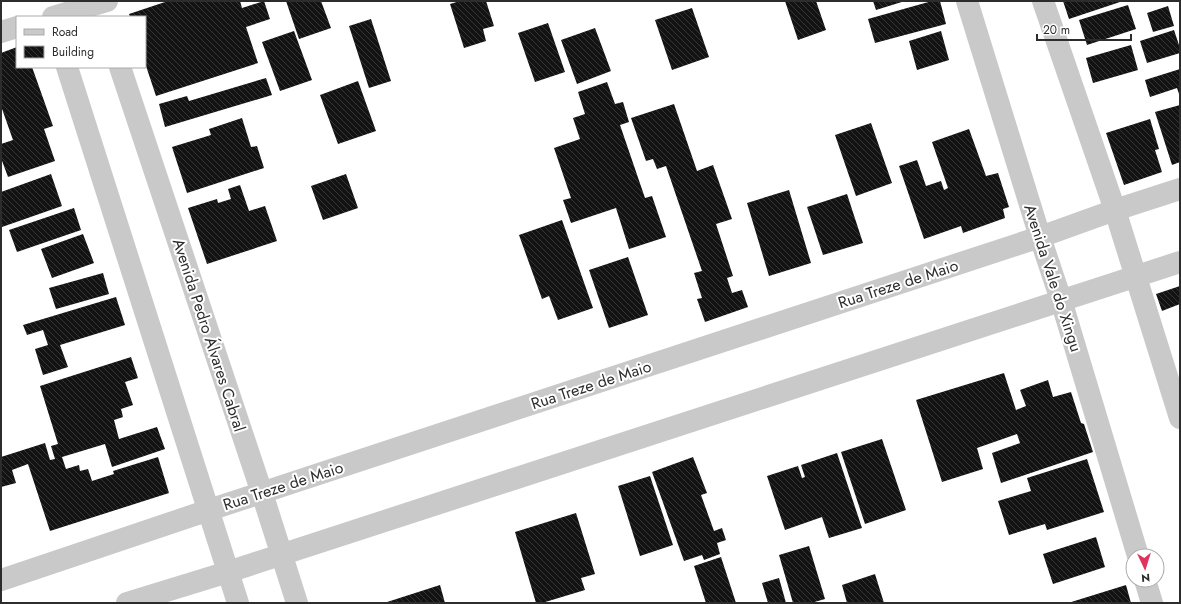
<svg xmlns="http://www.w3.org/2000/svg" width="1181" height="604" viewBox="0 0 1181 604" font-family="Jost,sans-serif">
  <style>
    .building { fill: url(#building-back-hatch) }
    .lines { fill: none; stroke-linecap: round; stroke-linejoin: round }
    .street { stroke: #c9c9c9; stroke-width: 22 }
    .labels { text-anchor: middle; dominant-baseline: central; stroke-width: 4; stroke-linejoin: round; paint-order: stroke }
    .street-label { font-size: 16px; fill: #2c2c2c; stroke: #fff }
  </style>
  <defs>
    <pattern id="building-back-hatch" width="6" height="6" patternUnits="userSpaceOnUse"><rect width="6" height="6" fill="#131313"/><path d="M-1 5l2 2M0 0l6 6M5-1l2 2" fill="none" stroke="#363636"/></pattern>
  </defs>
  <rect width="100%" height="100%" fill="#fff"/>
  <path class="building" d="M168,1h72l2,7 22,-7 6,18 -24,8 12,36 -102,33 -11,-33v-46h-15l-1,-3z
    M286,1h35l10,27 -32,11z
    M460,1h26l8,25 -11,3 3,12 -22,7 -14,-44z
    M785,1h31l10,29 -28,10z
    M873,1h32l-29,9z
    M932,1h8l6,23 -71,19 -7,-24z
    M1063,1h60l-54,18z
    M1128,5l8,24 -49,16 -8,-25z
    M1168,6l6,20 -21,6 -6,-19z
    M692,8l17,49 -37,13 -17,-50z
    M371,19l20,62 -22,7 -20,-62z
    M548,23l17,49 -30,10 -17,-49z
    M595,28l16,43 -34,13 -16,-44z
    M1174,30l6,18v5l-33,10 -7,-22z
    M294,31l18,49 -32,11 -18,-49z
    M941,31l8,29 -32,10 -8,-29z
    M1131,45l7,25 -45,13 -7,-25z
    M17,47v20h15l21,59 -9,3 11,32 -47,16 -7,-19v-14l12,-4 -12,-34v-53z
    M1180,69v28l-3,-9 -27,9 -5,-17z
    M266,78l6,17 -107,32 -6,-23 28,-8 2,5z
    M358,81l18,50 -38,13 -18,-49z
    M607,82l8,22 8,-2 6,20 -9,3 25,73 7,-2 14,41 -37,12 -13,-41 -45,15 -8,-23 8,-2 -17,-50 26,-9 -7,-21 12,-4 -7,-22z
    M674,104l23,67 16,-6 19,54 -16,5 17,52 -6,2 5,15 10,-3 6,17 -43,15 -8,-23 5,-1 -8,-25 8,-2 -36,-105 -9,3 -4,-10 -7,2 -15,-43z
    M1180,105v57l-8,3 -17,-53z
    M242,118l9,29 6,-1 7,22 -77,25 -15,-46 39,-12 -2,-6z
    M1150,119l9,30 -4,1 7,22 -38,13 -18,-52z
    M871,123l21,60 -36,13 -21,-61z
    M969,129l17,47 12,-3 11,34 -6,2 2,9 -42,15 -2,-7 -37,13 -25,-73 18,-6 9,26 15,-5 3,9 4,-2 -16,-46z
    M51,174l11,32 -60,21 -1,-35z
    M346,174l12,34 -35,12 -12,-34z
    M240,185l9,26 16,-5 12,35 -70,23 -19,-56 29,-9 1,4 13,-4 -3,-10z
    M789,190l22,73 -42,13 -22,-73z
    M847,194l16,49 -40,12 -16,-48z
    M74,208l7,22 -64,22 -8,-22z
    M562,220l31,88 -35,12 -9,-24 -7,3 -23,-64z
    M83,234l11,29 -42,15 -11,-29z
    M628,257l20,58 -39,13 -20,-58z
    M103,273l6,21 -53,15 -7,-21z
    M1180,286v18l-18,7 -6,-17z
    M116,297l9,28 -65,20 8,22 -25,8 -8,-26 13,-4 -5,-15 -16,5 -4,-10z
    M131,357l7,21 -13,4 8,23 -12,4 2,8 -9,3 5,19 38,-12 8,22 -53,18 -7,-23 -43,13 4,12 13,-4 1,6 8,-2 4,12 22,-7 -1,-3 45,-14 11,36 -119,38 -22,-67 -16,6 4,13 -15,4v-30l44,-14 5,17 5,-1 -4,-13 7,-2 -18,-58z
    M1004,373l12,37 10,-4 -6,-16 28,-10 5,17 18,-5 10,31 3,1 9,28 -92,31 -9,-30 28,-10 -3,-9 -40,14 6,21 -41,13 -26,-82z
    M882,439l24,71 -41,14 -24,-72z
    M837,453l25,75 -33,10 -7,-21 -37,13 -18,-54 31,-10 4,12 3,-1 -4,-12z
    M693,457l14,36 -6,2 13,36 8,-3 4,12 -9,3 3,11 -16,6 -2,-5 -18,6 -32,-89z
    M1087,459l17,53 -57,18 -2,-6 -36,11 -11,-34 33,-10 -4,-13z
    M650,476l23,69 -33,11 -22,-70z
    M576,513l19,61 -14,4 4,12 -43,13h-6l-21,-71z
    M1096,537l9,30 -52,17 -10,-30z
    M809,546l16,53 -14,4h-18l-14,-48z
    M721,557l15,46h-30l-12,-37z
    M875,574l9,29h-37l-5,-18z
    M779,578l7,25h-18l-6,-20z
    M440,585l5,18h-61z
    M1126,585l5,18h-63z"/>
  <g class="lines">
    <path class="street" d="M967,1l73,236 21,63 77,256
      M1043,1l72,209 65,208
      M53,17l54,-16
      M1,32l16,-5
      M67,67l171,536
      M120,67l142,426 35,110
      M1,580l208,-70 831,-273 75,-27 65,-21
      M1145,580l7,23
      M127,603l101,-31 952,-310"/>
  </g>
  <g class="labels">
    <g class="street-label">
      <text transform="translate(1053 278) rotate(72)">Avenida Vale do Xingu</text>
      <text transform="translate(898 284) rotate(-18)">Rua Treze de Maio</text>
      <text transform="translate(209 335) rotate(72)">Avenida Pedro Álvares Cabral</text>
      <text transform="translate(591 385) rotate(-18)">Rua Treze de Maio</text>
      <text transform="translate(283 486) rotate(-18)">Rua Treze de Maio</text>
    </g>
  </g>
  <rect width="1181" height="604" fill="none" stroke="#2c2c2c" stroke-width="4"/>
  <rect x="16" y="16" width="130" height="52" fill="#ffffff" stroke="#ababab"/>
  <rect x="24" y="29" width="20" height="6" fill="#c9c9c9" stroke="#ababab"/>
  <text x="52" y="36" font-size="12" fill="#2c2c2c">Road</text>
  <rect x="24" y="46" width="20" height="12" fill="url(#building-back-hatch)" stroke="#ababab"/>
  <text x="52" y="56" font-size="12" fill="#2c2c2c">Building</text>
  <g transform="translate(1145 568) rotate(176)"><circle r="19" fill="#ffffff" stroke="#ababab"/>
  <path d="M0-3L7 15L0 10L-7 15Z" fill="#dd355c"/>
  <text y="-6" font-size="11" font-weight="bold" text-anchor="middle" fill="#2c2c2c">N</text>
  </g>
  <path d="M1037 34v6h94v-6" fill="none" stroke="#2c2c2c" stroke-width="2"/>
  <text x="1043" y="34" font-size="12" fill="#2c2c2c" stroke="#ffffff" stroke-width="3" paint-order="stroke">20 m</text>
</svg>
